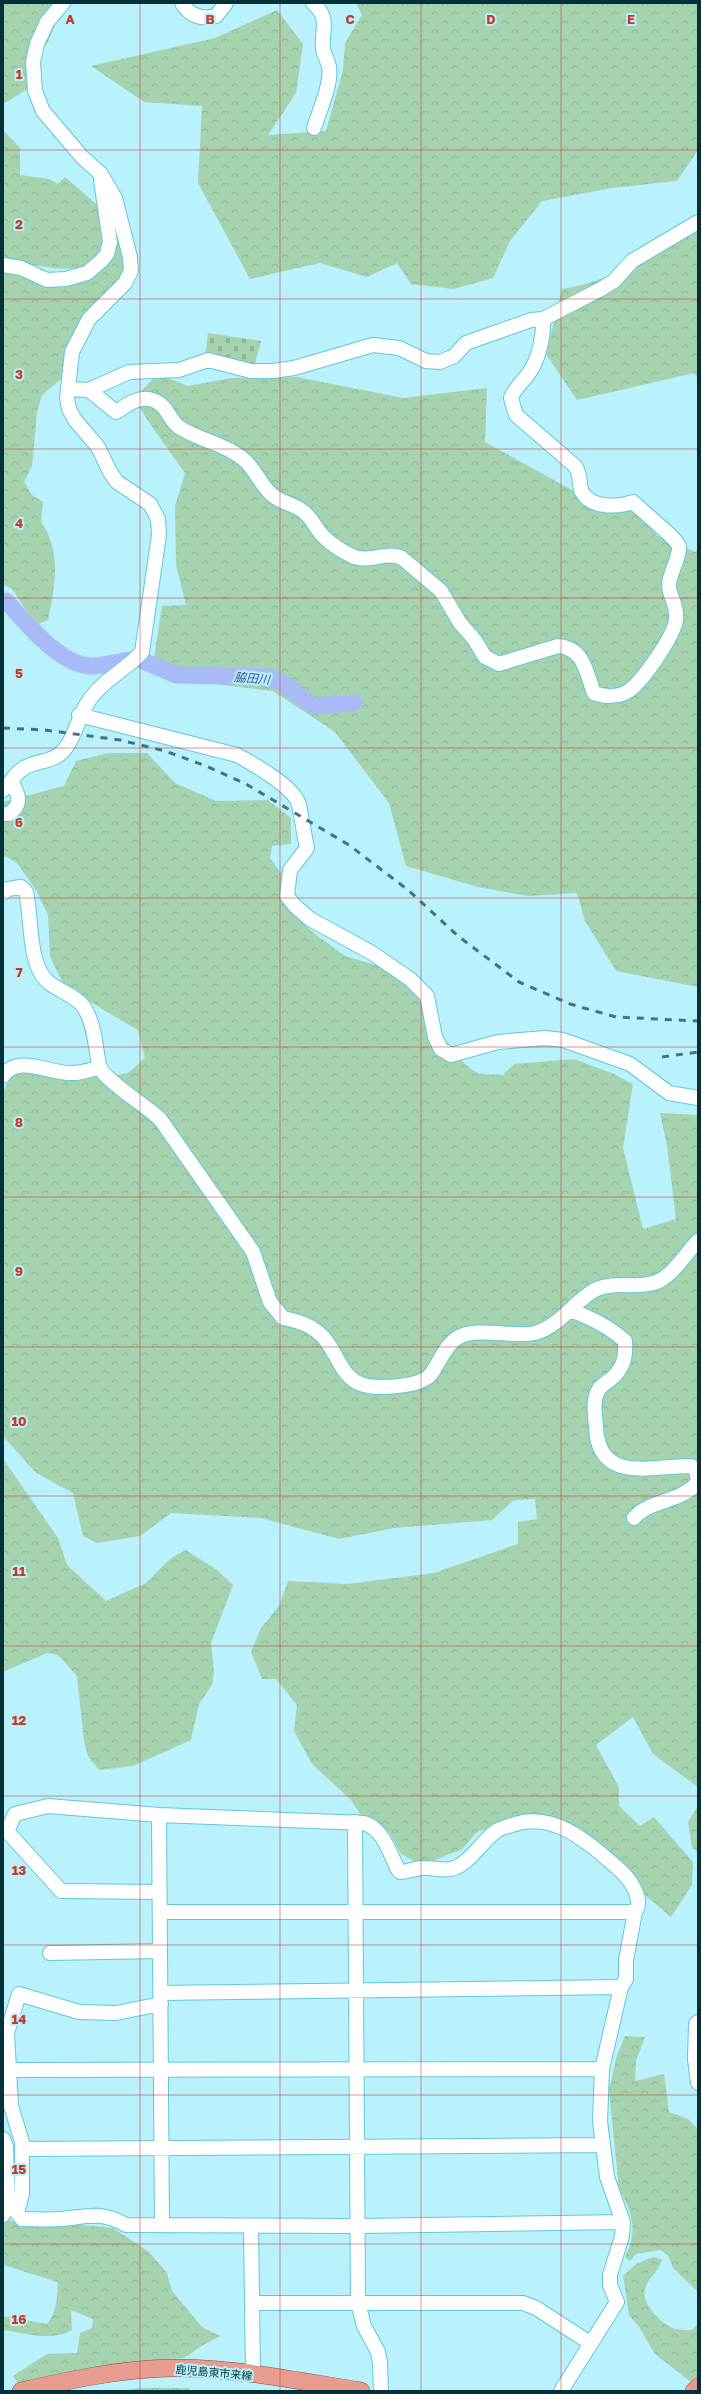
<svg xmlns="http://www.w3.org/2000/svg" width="701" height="2394" viewBox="0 0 701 2394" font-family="'Golos Text','Noto Sans JP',sans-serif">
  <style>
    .forest { fill: url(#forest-crowns) }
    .cemetery { fill: url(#cemetery-stones) }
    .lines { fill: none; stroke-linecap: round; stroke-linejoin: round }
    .river { stroke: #a9bbf7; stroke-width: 17 }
    .minor-casing { stroke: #63c7da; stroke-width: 16 }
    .major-casing { stroke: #8e4c40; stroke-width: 18 }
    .minor { stroke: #fff; stroke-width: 14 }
    .major { stroke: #e89c8f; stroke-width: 17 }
    .rail { stroke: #44757e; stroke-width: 3; stroke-dasharray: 7 7; stroke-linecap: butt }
    .grid { fill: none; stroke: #c73b25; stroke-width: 1; stroke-opacity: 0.55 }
    .labels { text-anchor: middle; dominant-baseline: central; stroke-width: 4; stroke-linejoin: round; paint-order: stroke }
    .street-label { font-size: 11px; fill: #033139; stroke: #b9f1fc }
    .water-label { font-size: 12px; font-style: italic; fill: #3e4d95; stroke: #b9f1fc }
    .grid-label { font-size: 13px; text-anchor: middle; font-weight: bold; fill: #c73b25; stroke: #b9f1fc; stroke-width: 4; stroke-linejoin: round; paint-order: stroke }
  </style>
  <defs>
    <pattern id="forest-crowns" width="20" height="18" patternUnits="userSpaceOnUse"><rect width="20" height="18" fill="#a5d3b0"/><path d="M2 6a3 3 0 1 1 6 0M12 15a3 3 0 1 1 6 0" fill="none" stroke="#8cb698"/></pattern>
    <pattern id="cemetery-stones" width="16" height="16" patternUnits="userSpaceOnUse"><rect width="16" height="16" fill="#a5d3b0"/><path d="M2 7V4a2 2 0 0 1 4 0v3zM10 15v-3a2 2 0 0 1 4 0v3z" fill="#8cb698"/></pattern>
  </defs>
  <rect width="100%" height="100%" fill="#b9f1fc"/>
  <path class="forest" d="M3,3h61l-16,39 -18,21 6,21 -33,20z
    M356,3h342v147l-21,31 -65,7 -70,13 -32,40 -17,37 -40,11 -42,-5 -14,-21 -30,14 -47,-14 -70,16 -52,-96 4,-77 -58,-4 -53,-36 124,-28 62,-28 26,34 -7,49 -28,42 58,-4 17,-61 2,-27 17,-28z
    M3,130l17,18v27l29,4 9,5 7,-7 30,26 6,-4c1,13 5,29 4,42 -7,48 -73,19 -102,20z
    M109,201l18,64 -3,14 -13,10 -45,86 -24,20 -5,17 -5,54 -8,16 8,13 11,7 -2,20c21,29 14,65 7,98l-12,5 -24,-36 -9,-5v-313l42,14 58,-20z
    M698,222v156l-4,-5 -117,27 -31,-46 16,-65c56,-9 91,-37 136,-67z
    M158,374l30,12 43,-8 66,-1 106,21 84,-10 -2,54 96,53 60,16 16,25 38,16 3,-3v438l-82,-16 -31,-50 -8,-28 -49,3 -50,-9 -72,-21 -17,-63 -54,-71 -62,-41 -100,-12 -19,-22 8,-51 24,-1 -10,-40 -1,-59 10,-33 -35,-49 -16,-26z
    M108,753h39l28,30 41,18 52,-1 23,18v26l-19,2 -2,12 11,15 6,35 27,25 31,23 64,19c14,25 43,87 69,98 7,2 17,1 25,2l11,-11 60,-5 40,15 19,10 -10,64 20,81 33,-10 -9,-73 -7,-33 38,2v672l-45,-33 -20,-37 -37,28 23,42v19l21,20 14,-9 39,45 -1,23 -21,32 -80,-68 -43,-22 -31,-2 -39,6 -16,18 -29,12 -17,1 -15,-8 -12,-22 -29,-18 -9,-14 -39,-36 -18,-33 3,-26 -21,-26h-14l-11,-27 10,-24 18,-22 9,-25 60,3 86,-11 84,-29v-22l19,-3 -2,-20 -21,1 -22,20 -98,8 -55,11 -78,-21 -90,-5 -31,23 -43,7 -14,-7 -10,-43 -37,-20 -33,-37v-344l17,-30 97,13 11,-2 17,-15 -7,-28 -73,-43 -15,-30 -2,-42 -12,-25 -19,-27 -14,-8v-53l61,-16 12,-25z
    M3,1459l55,79 9,27 39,36 40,-18 25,-25 15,-8 31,20 16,15 -22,58 3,28 -2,14 -13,19 -8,36 -58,26 -34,4 -11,-14 -4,-15 -7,-65 -19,-21 -11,-2 -44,19z
    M698,1806v47l-6,-6 -4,-25z
    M625,2036l20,1 -9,24 -1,20 29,-7 5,38 19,7 10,10v163l-25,-24 -5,-13 -8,-5 -24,4 -6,7 -5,-4c13,-25 8,-45 -6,-68l-10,-99 8,-35z
    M3,2219l23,6 46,-1 41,4 36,24 18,21 5,18 30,36 18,9 -17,9 -19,13 -62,7 -103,20 -6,-9 34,-22 30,-1 3,-20 12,-5 1,-9 -22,-9 1,20c-20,12 -47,3 -69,0v-14l44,8c10,-12 10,-26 11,-42l-55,-17z
    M653,2257l9,2c-2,12 -14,18 -17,30 -4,12 12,30 22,36 7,5 16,5 25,5l6,-6v53l-7,5 -36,-28 -16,-27 -10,-12 -6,-39 13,-12z
    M141,2388h49l-2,3h-70z"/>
  <path class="cemetery" d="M208,333l53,8 -7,26 -49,-10z"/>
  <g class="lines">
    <path class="river" d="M3,601h3c20,21 53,64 85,65 13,0 27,-4 39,-6
      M143,661l33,14 92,2 15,6 30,23 41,-3"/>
    <defs>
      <path id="minor" d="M182,3c8,13 20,17 34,13l10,-13
        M313,3c18,16 8,27 10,46 1,6 5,12 6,18 3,16 -10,45 -15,61
        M3,265l18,3 26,12 19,-1 21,-6 14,-12 6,-7 3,-12 -9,-62
        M69,389l20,1 40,-18 50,-2 29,-10 43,11h22l21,-3 79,-23 26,3 27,13 14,1 14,-6 12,-13 65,-23 12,-1 58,-30 13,-8 18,-20 66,-39
        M89,390l27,22c10,-6 20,-15 33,-13 19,4 18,19 30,28 19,13 44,16 63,31 12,9 17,24 28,35 10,11 26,10 36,21 7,6 10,15 17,22 7,7 17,14 27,19 17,10 36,-5 52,3l39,33 19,32 14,16 11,18 14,7 59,-18c26,2 28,26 36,47 9,4 24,4 33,-1 14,-8 47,-56 49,-72 2,-16 -8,-25 -7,-36 1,-12 11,-26 10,-38 0,-5 -39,-37 -46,-44 -14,5 -42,7 -51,-10 -4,-8 0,-16 -7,-26l-59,-51 -5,-17c4,-11 12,-16 18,-25 10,-14 15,-38 14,-54
        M79,715l158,40c16,9 58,32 62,50 3,14 5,29 8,43l-17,22 -3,26 8,10 15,13 62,34 38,26 17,17 8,41 6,12 10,6 47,-13 47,-4 18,2 67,24 39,29 29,5
        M3,790c7,-6 11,-15 18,-20 10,-9 29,-7 39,-16 16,-14 17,-38 30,-55 14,-20 36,-29 52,-47l17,-117 -1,-16 -8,-15 -33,-22 -7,-10 -12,-25 -23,-27 -6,-11 -2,-11 5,-46 17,-33 36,-36 6,-12 -1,-14 -15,-59 -14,-24 -19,-17 -39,-46 -8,-20 -2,-29 4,-18 10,-22 16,-19
        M3,814h6c13,-9 11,-19 2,-32
        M3,893l5,-4 13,-2 5,5c6,25 2,70 20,88 11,11 28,14 37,26 9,12 12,33 14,47 1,4 1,11 3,15 7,14 46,38 60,51l93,133 17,50 13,16c15,3 29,7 40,19 16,17 18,45 45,49 15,2 53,1 63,-12 8,-11 14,-28 26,-36 19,-12 55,0 78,-5 23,-6 38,-30 58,-42 20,-12 47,0 68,-11 15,-9 25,-27 37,-39
        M3,1076c14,-22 46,-3 66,-3 11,1 21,-3 31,-6
        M570,1310c21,8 38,16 55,31 1,16 -1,27 -14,38 -4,3 -9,6 -12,10 -7,11 -4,25 -3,38 2,57 56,39 95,39l5,4 2,12c-17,21 -48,17 -64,36
        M159,1815l-111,-9 -33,8 -8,17 54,60 99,1
        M355,1822l3,481 6,23 14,26 2,11 1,28
        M160,1912h475
        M50,1953l110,-2
        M160,1993l461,-6
        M161,2004l-45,9 -37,-1 -60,-18 -12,39 4,73 11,36v52l-5,19 5,6c13,0 26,1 38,0 27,-2 40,-9 66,6l233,1 264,-4
        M698,2022l-2,2 -1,35 3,24
        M9,2070l593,-1
        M3,2139l3,8 2,51 -5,17
        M22,2149l580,-4
        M162,2225l-3,-410 205,8c19,6 25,28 33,45l3,4c8,0 14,-3 21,-4 10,-1 21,3 30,1 18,-4 30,-27 44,-37 4,-4 11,-5 17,-7 43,-16 80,21 110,47 9,9 22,28 13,40l-9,48v19l-5,8 -19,82 -2,52 7,56 16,45 -1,14 -12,39v10l7,17 -56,89
        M251,2226l2,148
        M252,2303h271l13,5 54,35"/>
      <path id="major" d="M21,2391c49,-11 99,-22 150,-23 63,-1 127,13 190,23
        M694,2391l4,-4"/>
    </defs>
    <use href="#minor" class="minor-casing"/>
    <use href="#major" class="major-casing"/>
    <use href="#minor" class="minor"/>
    <use href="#major" class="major"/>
    <path class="rail" d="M3,728l42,2 75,10 45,11 41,15 40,18 103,61 59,45 50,46 61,46 51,22 46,13 82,4
      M662,1057l36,-5"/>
  </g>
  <path class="grid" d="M140,3v2388M280,3v2388M421,3v2388M561,3v2388M3,150h695M3,299h695M3,449h695M3,598h695M3,748h695M3,898h695M3,1047h695M3,1197h695M3,1347h695M3,1496h695M3,1646h695M3,1796h695M3,1945h695M3,2095h695M3,2244h695"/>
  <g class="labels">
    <g class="street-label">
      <text transform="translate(214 2372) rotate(5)">鹿児島東市来線</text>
    </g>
    <g class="water-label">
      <text transform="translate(252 678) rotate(5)">脇田川</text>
    </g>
  </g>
  <g class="grid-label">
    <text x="70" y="24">A</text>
    <text x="210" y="24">B</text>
    <text x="350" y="24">C</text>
    <text x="491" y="24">D</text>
    <text x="631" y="24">E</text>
    <text x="19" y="79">1</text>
    <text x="19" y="229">2</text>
    <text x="19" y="379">3</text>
    <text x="19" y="528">4</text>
    <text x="19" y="678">5</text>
    <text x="19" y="827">6</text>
    <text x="19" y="977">7</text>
    <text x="19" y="1127">8</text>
    <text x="19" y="1276">9</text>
    <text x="19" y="1426">10</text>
    <text x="19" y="1576">11</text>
    <text x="19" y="1725">12</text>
    <text x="19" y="1875">13</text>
    <text x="19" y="2024">14</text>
    <text x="19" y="2174">15</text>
    <text x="19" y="2324">16</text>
  </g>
  <rect width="701" height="2394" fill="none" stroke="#033139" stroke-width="8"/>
</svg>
